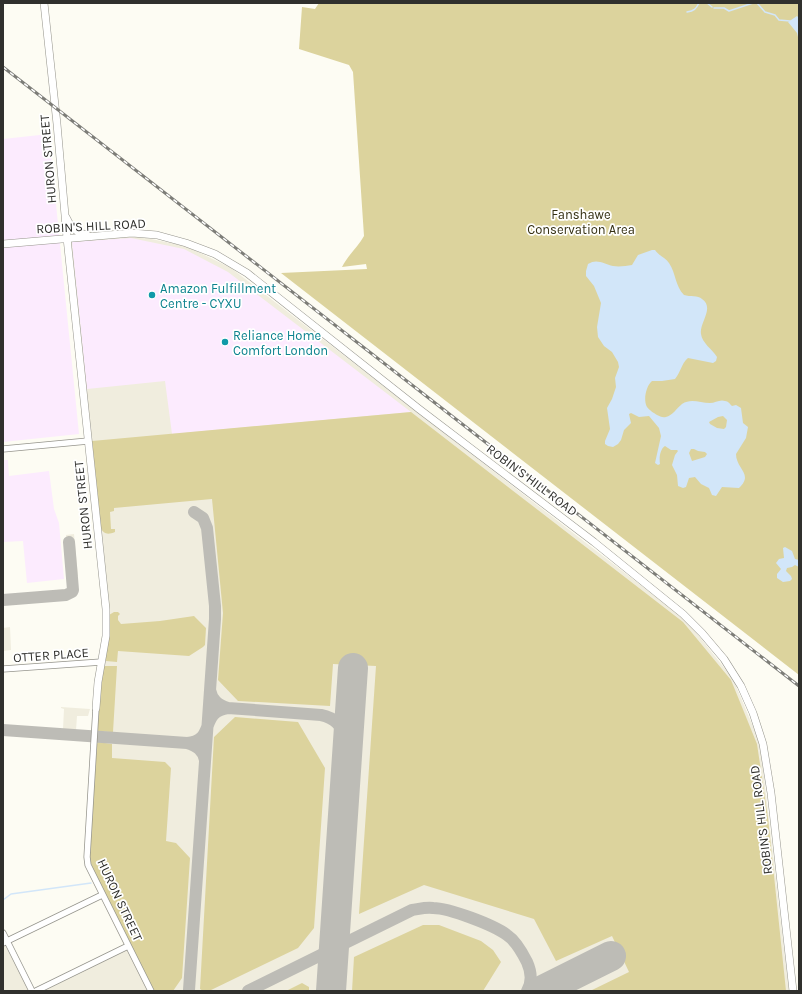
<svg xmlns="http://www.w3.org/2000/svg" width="802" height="994" viewBox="0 0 802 994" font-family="Karla,sans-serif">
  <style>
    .built { fill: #f0edde }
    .industrial { fill: #fcebfe }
    .green { fill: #dcd39d }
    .water { fill: #d2e6f9; fill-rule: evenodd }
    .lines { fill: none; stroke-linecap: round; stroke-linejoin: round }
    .stream { stroke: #d2e6f9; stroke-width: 1.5 }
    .taxiway { stroke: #bdbcb6; stroke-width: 12 }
    .runway { stroke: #bdbcb6; stroke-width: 30 }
    .street-casing { stroke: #96958d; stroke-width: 7 }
    .secondary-casing { stroke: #96958d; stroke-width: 8 }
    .street { stroke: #fff; stroke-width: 5.5 }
    .secondary { stroke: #fff; stroke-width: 7 }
    .rail-casing { stroke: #7d7d78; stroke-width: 3 }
    .rail { stroke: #fff; stroke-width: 1.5; stroke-dasharray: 4.5; stroke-linecap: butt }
    .culture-dot { fill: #0f9aa8; stroke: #fff; stroke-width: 1.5 }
    .labels { text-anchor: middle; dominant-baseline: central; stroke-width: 3.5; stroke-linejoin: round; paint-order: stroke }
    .street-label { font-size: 13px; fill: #30302d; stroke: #fff }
    .park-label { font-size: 13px; fill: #353013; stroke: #fff }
    .culture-label { font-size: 13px; fill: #0d838f; stroke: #fff; text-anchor: start }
  </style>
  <rect width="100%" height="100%" fill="#fdfcf3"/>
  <path class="built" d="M131,235l55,11 45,22 456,353 46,58 27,64 29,248h-754l89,-46 -37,-75 9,-128 -93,-7v-10l60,4 1,-20 -3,-1v-1l29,2 -2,7h-11l-1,14 21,1 8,-101 -35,-390z
    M74,534l4,42 -3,1 1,17 -6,1v4l-67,6v-10l67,-6 1,-2 -5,-52z
    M10,627l1,23 -8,1v-23z
    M3,940l1,3 26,48h-27z"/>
  <path class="industrial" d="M49,134l30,300 -76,8v-303z
    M131,238l53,11 44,23 183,140 -239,22 -7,-53 -78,8 -15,-147z
    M3,460h5l1,16 40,-5 5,38 5,14 5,56 -37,4 -4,-42 -20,1z"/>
  <path class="green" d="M319,3h480v672l-518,-402 86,-4 -1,-5 -24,3c6,-12 16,-20 22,-31l-11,-164 -4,-7 -50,-16 3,-42 13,2z
    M411,412l272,210 48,58 26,64 11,74 18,173h-196l39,-19 -17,-36 -56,25 -22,-42 -110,-34 -65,29 17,-248 -43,-2 -3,42 -92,-5 -20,-21 5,-67 -11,-114 -98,9v3l-4,1 1,17h4v3c-7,3 -12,2 -14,-4l-9,-87z
    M114,612h4l2,2 -2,2v4l3,4 39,-3 34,-5 12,12 -1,17 -2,2 -14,9 -71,-5 -1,11 -11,-1 -2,-4 5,-42z
    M105,666h12l-4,66h-2l-14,-1 5,-64z
    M235,717l63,5 27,46 -11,160 -16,20 -89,43h-6l-3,-2 14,-252z
    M98,742l14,2v14l53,4 6,6 -5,73 10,2 14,15 -8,120 -9,13h-20l-58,-115 -6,-20 8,-112z
    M423,925h16l42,16 12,9 8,12 -18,29h-131l2,-34z
    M302,983l7,4v4h-23z"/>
  <path class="water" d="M797,16l2,2v23l-2,-8 -9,-11z
    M652,250h3c4,6 11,8 14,13 7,10 6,23 15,32 6,2 14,0 18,4 13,9 -3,24 -1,35 1,9 11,15 16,23l-1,4 -3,2 -25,-5c-7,6 -7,14 -13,21l-13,2h-10c-6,5 -9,19 -5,26 2,3 7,6 10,8 3,1 5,3 9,2 6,-1 11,-9 16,-13 9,-6 18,-1 28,-1 5,0 10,-4 15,-2 3,0 5,3 7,5l4,-1 5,3 2,15 5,4 -2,11 -10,16c0,15 18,20 3,34l-17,-1 -6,9 -4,-1 -3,-7 -8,-4 -6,-7 -6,1 -3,9 -3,1 -5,-2 -1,-11 -5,-10 3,-10 3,-4 -1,-1h-6l-6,-4c-5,3 -6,12 -5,18l-2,1 -3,-2 6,-27 -2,-8 -10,-12 -10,1 -8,-4 -2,1 2,9 -7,7 -3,10 -3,4 -5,3 -5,-1 -3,-2v-3l5,-12 -3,-21 5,-9 4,-12 -1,-9 4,-11 -1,-5 -6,-10 -8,-6 -6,-9 -1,-10 4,-24 -7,-17 -8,-10v-5l2,-7c9,-6 16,0 25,2 6,1 13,0 19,-1l6,-10zM723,416l4,4 -1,7 -2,2 -7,-1 -7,-4 -1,-2 9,-5zM691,449h3l4,2 7,1 2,2 -2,3 -13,4 -3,-8z
    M785,547l7,4 3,8 4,1v7l-4,-2 -3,2 -5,1 -1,3 5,5 1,3 -2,2 -7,1 -6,-4v-4l4,-5 -5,-6 3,-4 5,-1 -1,-10z"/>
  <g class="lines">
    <path class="stream" d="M707,3l5,4
      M757,3l8,9 10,3 4,5 11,1
      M714,8h10l5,3 24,-8
      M687,12c7,-1 9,-3 12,-9
      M3,900l8,-6 80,-11"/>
    <path class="taxiway" d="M3,600l63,-5 6,-3 1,-2 -4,-48
      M228,708l93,7c35,7 25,47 23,73
      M3,730l184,13
      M205,760c-2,-10 -8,-14 -18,-17 29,-2 12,-31 41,-35 -10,-3 -16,-8 -18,-18
      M189,990l26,-371v-13l-8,-78 -4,-10 -9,-6
      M248,991l164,-81c7,-1 14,-3 21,-2 16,0 61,17 74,27 9,6 15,17 20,27 4,9 6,19 0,29"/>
    <path class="runway" d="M331,991l22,-323
      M541,991l70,-35"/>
    <defs>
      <path id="street" d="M3,449l85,-8
        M3,669l98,-7
        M96,708l-9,149 1,8 63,126
        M3,933l29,58
        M3,943l99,-48
        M36,991l92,-45"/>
      <path id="secondary" d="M44,3l13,121 10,114 39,371v27l-8,46 -2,26
        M66,217c4,10 10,16 21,18
        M3,244l129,-11 25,2 29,8 29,11 32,19 172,136 175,133 89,72 19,19 22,26 17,27 12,27 10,31 8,49 22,198"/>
    </defs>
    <use href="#street" class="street-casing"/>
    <use href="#secondary" class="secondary-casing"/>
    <use href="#street" class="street"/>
    <use href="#secondary" class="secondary"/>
    <defs>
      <path id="rail" d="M3,67l796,619"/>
    </defs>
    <use href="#rail" class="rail-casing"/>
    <use href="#rail" class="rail"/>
  </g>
  <g class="culture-dot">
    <circle cx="152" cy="295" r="4"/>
    <circle cx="225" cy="342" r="4"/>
  </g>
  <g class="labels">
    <g class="street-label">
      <text transform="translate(48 159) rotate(-95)">HURON STREET</text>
      <text transform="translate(91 226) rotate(-3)">ROBIN'S HILL ROAD</text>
      <text transform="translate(532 480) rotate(37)">ROBIN'S HILL ROAD</text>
      <text transform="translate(83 505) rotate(-96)">HURON STREET</text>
      <text transform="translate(51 655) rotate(-4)">OTTER PLACE</text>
      <text transform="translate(761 820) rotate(-97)">ROBIN'S HILL ROAD</text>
      <text transform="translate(120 900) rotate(65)">HURON STREET</text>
    </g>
    <g class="park-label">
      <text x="581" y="214">Fanshawe<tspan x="581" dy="15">Conservation Area</tspan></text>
    </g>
    <g class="culture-label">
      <text x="160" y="288">Amazon Fulfillment<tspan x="160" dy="15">Centre - CYXU</tspan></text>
      <text x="233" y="335">Reliance Home<tspan x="233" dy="15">Comfort London</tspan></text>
    </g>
  </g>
  <rect width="802" height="994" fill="none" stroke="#30302d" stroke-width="8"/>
</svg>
